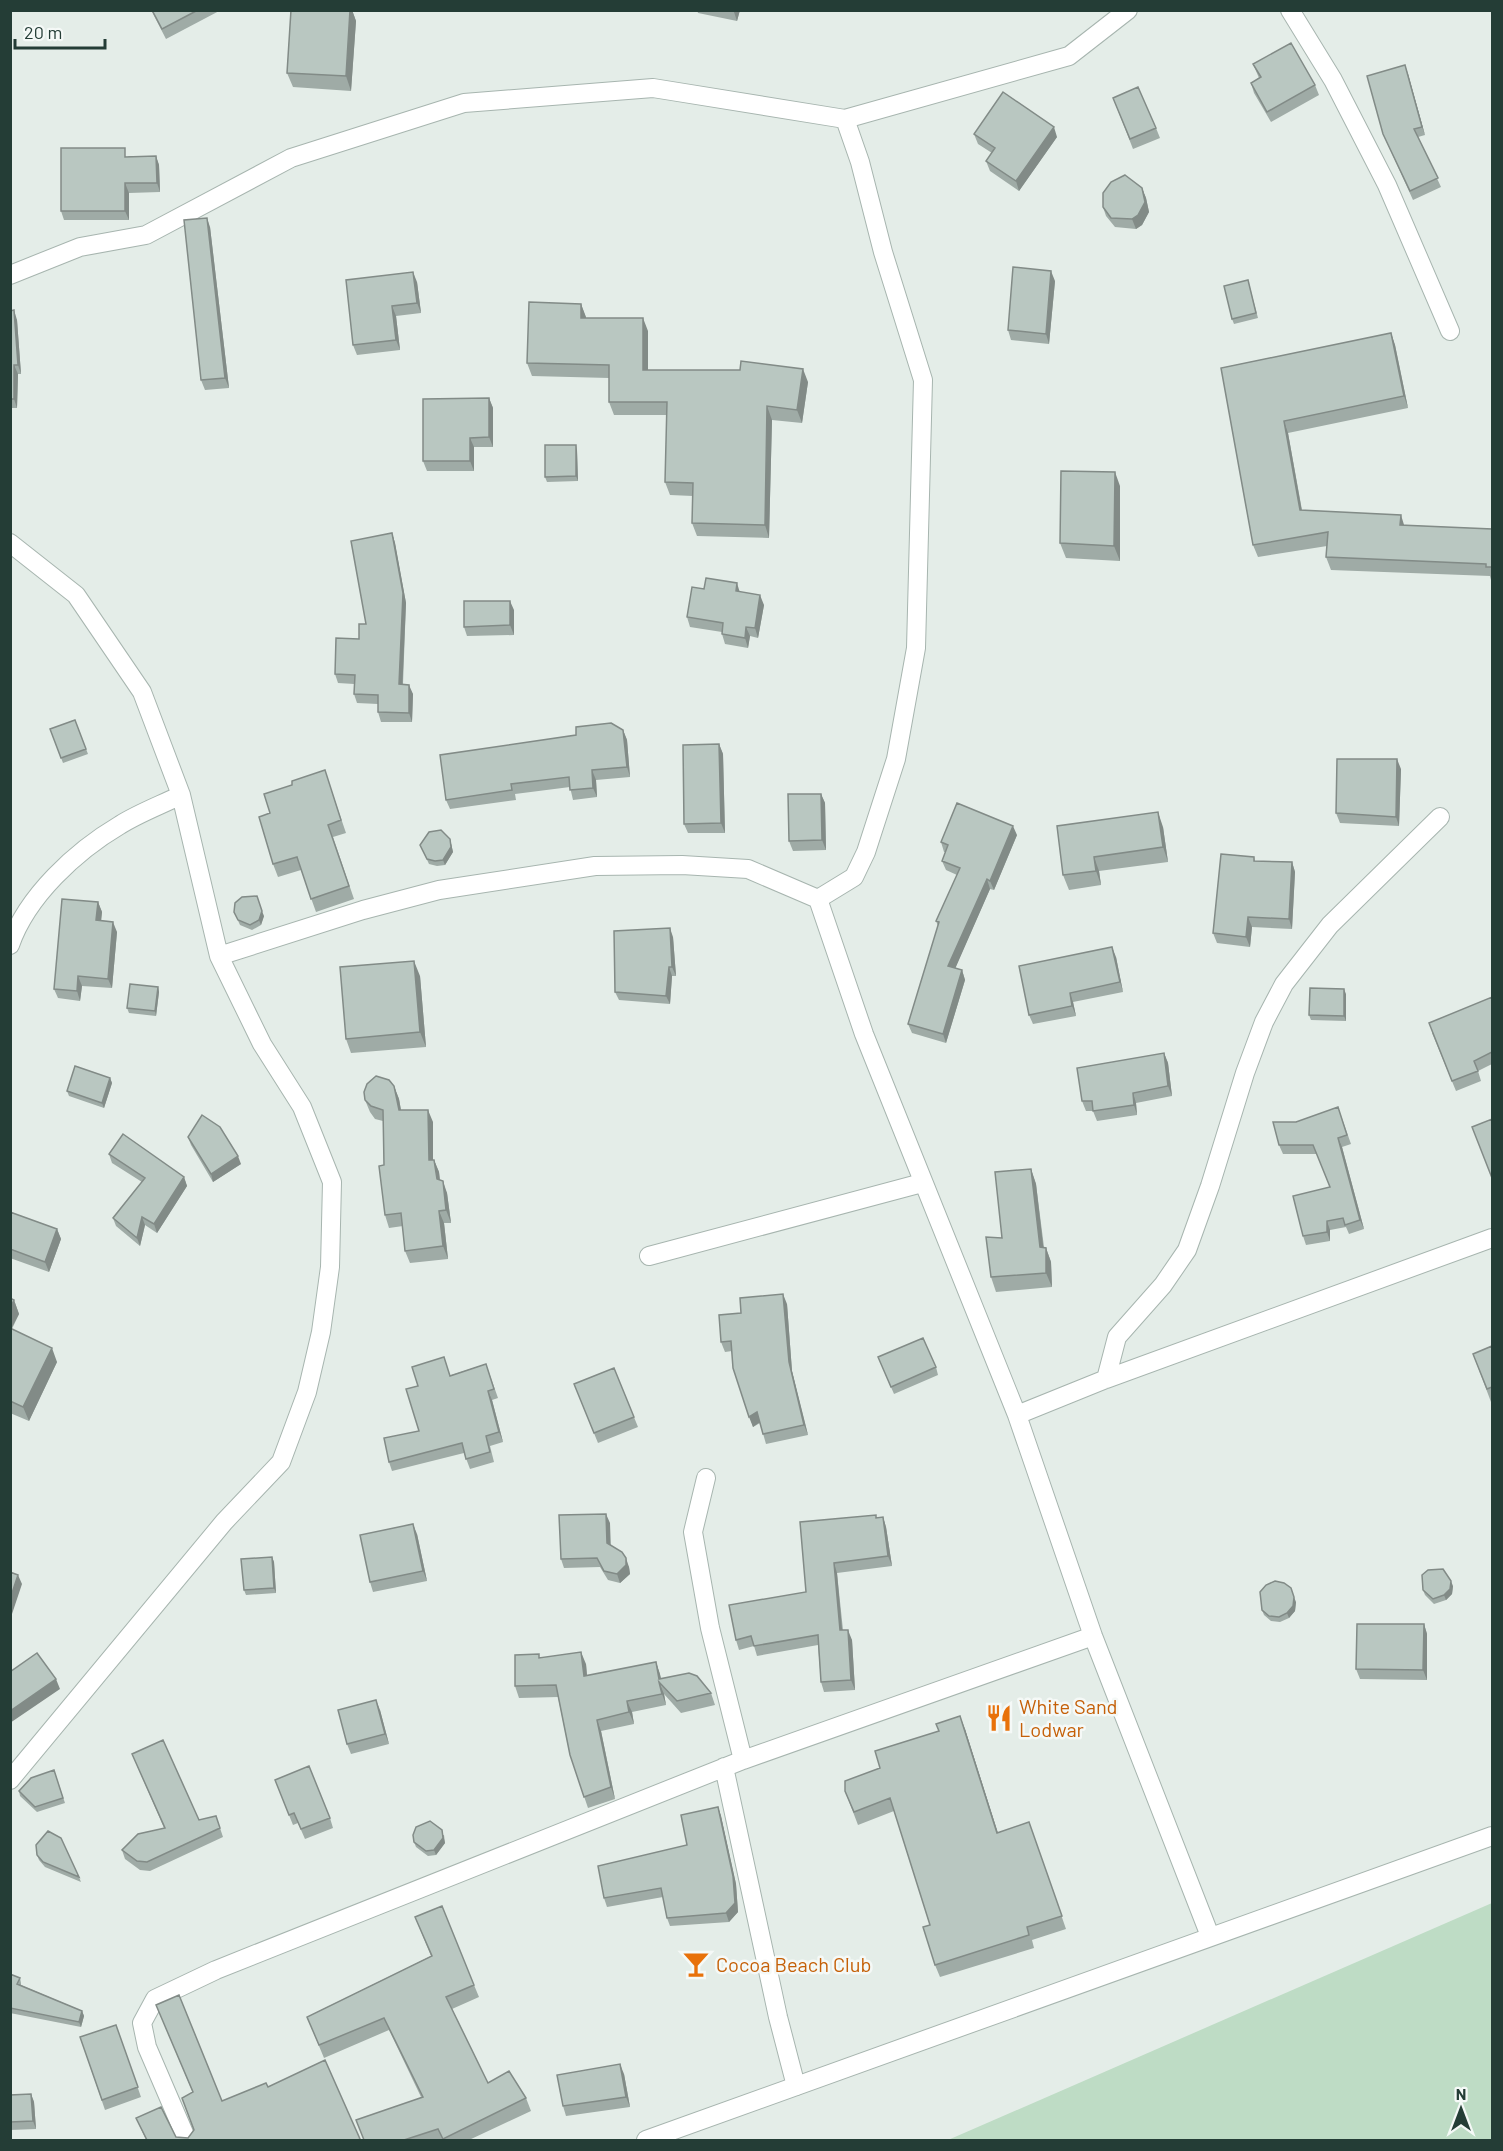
<svg xmlns="http://www.w3.org/2000/svg" width="1503" height="2151" viewBox="0 0 1503 2151" font-family="Barlow,sans-serif">
  <style>
    .green { fill: #bedcc5 }
    .lines { fill: none; stroke-linecap: round; stroke-linejoin: round }
    .minor-casing { stroke: #a7b5af; stroke-width: 20 }
    .tertiary-casing { stroke: #a7b5af; stroke-width: 20 }
    .minor { stroke: #fff; stroke-width: 18 }
    .tertiary { stroke: #fff; stroke-width: 18 }
    .wall { fill: #9faba6 }
    .shaded-wall { fill: #828b87 }
    .building { fill: #b9c7c1; stroke: #828b87; stroke-width: 1.5 }
    .labels { text-anchor: middle; dominant-baseline: central; stroke-width: 5; stroke-linejoin: round; paint-order: stroke }
    .food-label { font-size: 20px; fill: #c56008; stroke: #f5f9f7; text-anchor: start }
  </style>
  <rect width="100%" height="100%" fill="#e4ede8"/>
  <path class="green" d="M1492,1903v237h-544z"/>
  <g class="lines">
    <defs>
      <path id="minor" d="M1290,10l43,70 54,105 63,146
        M845,119l224,-63 59,-46
        M10,275l70,-28 66,-12 145,-77 173,-55 189,-15 192,31 15,43 23,90 40,128 -7,268 -20,111 -30,93 -12,25 -36,22
        M10,543l66,52 66,97 39,103 38,161 43,88 40,63 30,75 -2,85 -9,65 -14,60 -26,70 -57,60 -214,258
        M10,945c17,-49 66,-94 110,-120 19,-12 41,-20 61,-30
        M219,956l144,-46 76,-20 156,-24 87,-1 66,4 70,30 46,135 153,381 76,221 117,300
        M649,1256l273,-73
        M1106,1379l11,-42 46,-52 24,-35 23,-64 35,-113 19,-51 20,-38 46,-59 110,-108
        M1017,1415l89,-36 386,-141
        M706,1478l-13,54 17,96 33,132
        M724,1767l54,250 18,69
        M187,2140l-40,-93 -5,-24 13,-24 61,-29 527,-210 350,-124"/>
      <path id="tertiary" d="M646,2140l846,-304"/>
    </defs>
    <use href="#minor" class="minor-casing"/>
    <use href="#tertiary" class="tertiary-casing"/>
    <use href="#minor" class="minor"/>
    <use href="#tertiary" class="tertiary"/>
  </g>
  <path class="wall" d="M151,10h70l-55,29z
    M291,10h61l4,11 -5,70 -58,-4 -6,-14z
    M697,10h43l-3,11 -39,-8z
    M1253,64l62,21 4,10 -48,27 -17,-29 -3,-10 8,-5z
    M1408,74l17,61 -7,2 23,50 -28,13 -30,-66z
    M1113,98l43,30 4,10 -27,11z
    M974,134l83,3 -38,54 -29,-20 -4,-10 6,-8 -14,-9z
    M129,156h27l3,9 1,27 -31,1v27h-65l-3,-9z
    M1142,188l4,10 3,14 -7,13 -6,4 -21,-2 -9,-11 -3,-9z
    M210,227l19,161 -24,2 -4,-10z
    M1248,280l10,38 -24,6 -2,-5z
    M1055,281l-6,63 -38,-4 -3,-10z
    M417,282l4,31 -25,3 4,34 -43,5 -4,-10z
    M581,304l5,14 62,13v39l160,12 -6,41 -30,-3 -3,118 -72,-2 -5,-13 1,-27 -23,-1 -5,-13 2,-67h-53l-5,-13v-24l-77,-2 -5,-13z
    M10,311l7,9 4,54h-3l-1,34h-7z
    M1391,333l4,12 13,63 -120,25 14,77 102,15 88,4v51h-1l-1,-4 -159,-6 -5,-13 1,-11 -69,11 -5,-12 -32,-177z
    M489,398l4,10v39h-19v24h-47l-4,-10z
    M577,450l1,31 -31,1 -2,-5z
    M1120,486v75l-54,-3 -6,-15z
    M392,533l3,10 11,60 -3,81 10,10 -1,28h-31l-3,-10v-8l-21,-1 -3,-9v-10l-16,-1 -3,-9 24,-35 7,-15z
    M704,589l36,3 24,13 -6,33 -8,-2 -2,12 -23,-4 -3,-10v-2l-32,-5 -3,-10z
    M514,610v25l-47,1 -3,-9z
    M75,720l13,34 -25,9 -13,-34z
    M623,730l4,10 3,37 -34,3 1,17 -24,3 -3,-13 -55,7 1,6 -66,9 -4,-9z
    M719,744l4,10 2,79h-37l-4,-9z
    M1401,769l-2,57 -59,-3 -4,-10z
    M329,783l17,50 -13,4 21,62 -38,13 -15,-42 -23,7 -5,-13 -3,-51z
    M821,794l4,9 1,47 -33,1 -4,-10z
    M1057,826l106,1 5,35 -69,9 2,14 -32,5 -6,-15z
    M1017,835l-23,55 -4,-1 -35,79 7,2 3,10 -19,63 -34,-10 -4,-9 30,-98 -2,-5 21,-46 -11,-5 -4,-9 4,-9h-2l-3,-10z
    M450,839l3,13 -8,13 -8,1 -8,-2 -9,-19z
    M1254,857l1,4 37,1 3,10 -3,57 -40,-2 -2,20 -33,-4 -4,-10z
    M98,902l4,10 -1,9 16,11 -5,56 -30,-2 -2,15 -22,-3 -4,-9z
    M234,912l30,4 -3,9 -9,5 -12,-5z
    M673,937l3,39h-4l-2,28 -51,-4 -4,-8z
    M1116,957l7,35 -50,10 3,14 -43,8 -4,-9z
    M420,976l6,71 -75,6 -5,-14z
    M158,987l1,5 -3,24 -27,-3 -2,-5z
    M1346,994v27l-35,-1 -2,-5z
    M1492,997v67l-14,7 3,10 -25,10 -24,-58z
    M1164,1053l4,10 4,33 -36,7 1,12 -40,6 -4,-10h-7l-4,-10z
    M110,1078l2,5 -8,25 -35,-12 -2,-5z
    M394,1086l5,13 2,11 32,12v38h1l5,12 1,8 7,13 4,30h-7l4,36 -38,4 -5,-12 -2,-25 -14,2 -4,-13 -2,-94 -8,-2 -5,-7 -5,-12z
    M1338,1107l13,37 -9,3 22,82 -15,5 -3,-7 -16,3v11l-24,4 -3,-9 27,-49 -13,-33h-34l-4,-9 17,-23z
    M188,1137l53,27 -28,18 -22,-37z
    M109,1154l75,23 3,9 -30,47 -12,-8 -5,21 -24,-20 -3,-8 29,-36 -30,-19z
    M1031,1169l5,15 8,63 2,1 5,14 1,25 -56,5 -5,-15 11,-39z
    M10,1212l47,17 4,10 -12,33 -39,-14z
    M10,1298l4,2 5,14 -7,15 45,33 -28,59 -19,-8z
    M787,1304l5,67 16,64 -42,9 -6,-21 -7,4 -21,-76 -7,1 -4,-10 20,-29z
    M1492,1346v55l-1,1 -18,-48z
    M878,1357l58,10 2,8 -44,19z
    M486,1364l12,34 -6,2 11,42 -13,4 4,16 -24,7 -6,-16 -72,18 -3,-9 30,-31 32,-56z
    M614,1368l24,59 -40,16 -24,-59z
    M883,1517l3,10 6,39 -55,7 6,57 9,10 3,50 -31,2 -3,-10 -3,-37 -61,11 -3,-10 -15,4 -3,-10 70,-48 71,-74z
    M610,1523v22l19,22 1,7 -10,9 -12,-3 -8,-13 -36,1 -3,-9z
    M417,1534l10,47 -54,11 -3,-10z
    M272,1557l2,5 2,31 -30,2 -2,-5z
    M1453,1586l-1,8 -6,6 -12,4 -9,-9 -2,-5z
    M1296,1602l-1,9 -6,7 -9,4 -9,-1 -7,-6 -2,-5z
    M1424,1624l3,10v46l-67,-1 -4,-10z
    M540,1658l46,6 1,12 69,-14 5,16 50,15 4,12 -34,8 -17,-19 2,11 -34,7 2,12 -33,7 14,68 -27,9 -18,-53 -12,-58 -39,1 -4,-12z
    M380,1710l9,34 -38,10 -4,-10z
    M965,1729l33,104 31,-11 37,107 -34,11 2,8 -94,29 -5,-12 -5,-40 -36,-114 -36,14 -13,-34 35,-23z
    M132,1754l67,66 17,-4 7,21 -73,34 -10,-1 -15,-11 -3,-9 42,-22z
    M54,1770l11,33 -28,9 -17,-16 -1,-5z
    M275,1780l55,38 3,10 -28,11 -7,-16 -5,2z
    M718,1807l3,9 15,68 2,28 -9,10 -59,4 -3,-8 -4,-21 -56,10 -3,-9 83,-53z
    M444,1835l1,8 -9,12 -8,1 -12,-9 -2,-5z
    M37,1855l42,22 2,5 -36,-15 -6,-7z
    M415,1917l59,68 5,12 -27,12 36,74 38,15 5,13 -62,29h-105l57,-43 -32,-67 -65,28 -17,-41 124,-61z
    M10,1974l10,4 1,5v2l61,26 2,5 -3,11 -71,-14z
    M156,2005l66,96 46,-14 57,-27 35,80h-214l-10,-22 40,19 12,1 6,-8 -1,-37z
    M116,2025l25,72 -36,13 -25,-73z
    M624,2074l6,33 -64,9 -3,-10z
    M31,2094l3,8 2,27 -26,1v-35z"/>
  <path class="shaded-wall" d="M350,10h2l4,11 -5,70 -5,-15z
    M734,10h6l-3,11 -3,-9z
    M1405,65l3,9 17,61 -3,-8z
    M1054,127l3,10 -38,54 -3,-10z
    M156,156l3,9 1,27 -3,-9z
    M125,183l4,10v27l-4,-9z
    M1142,188l4,10 3,14 -7,13 -6,4 -4,-10z
    M207,218l3,9 19,161 -4,-10z
    M1051,271l4,10 -6,63 -3,-10z
    M413,272l4,10 4,31 -4,-10z
    M581,304l5,13v14l-5,-13z
    M392,306l4,10 4,34 -4,-10z
    M14,310l3,10 4,54 -3,-9z
    M643,318l5,13v52l-5,-13z
    M1391,333l4,12 13,63 -4,-12z
    M14,365l4,9 -1,34 -3,-9z
    M803,369l5,13 -6,41 -5,-13z
    M489,398l4,10v39l-4,-10z
    M767,406l5,14 -3,118 -4,-13z
    M1284,421l4,12 16,90 -4,-13z
    M470,438l4,9v24l-4,-10z
    M576,445l1,5 1,31 -2,-5z
    M1115,472l5,14v75l-6,-15z
    M1401,515l4,13 -5,-3z
    M392,533l3,10 11,60 -4,91 -3,-10z
    M737,583l3,10 -4,-2z
    M760,595l4,10 -6,33 -3,-10z
    M510,601l4,9v25l-4,-10z
    M746,627l4,9 -2,12 -3,-10z
    M409,685l4,9 -1,28 -3,-9z
    M623,730l4,10 3,37 -3,-10z
    M719,744l4,10 2,79 -4,-10z
    M1397,759l4,10 -2,57 -3,-9z
    M592,770l4,10 1,17 -4,-9z
    M821,794l4,9 1,47 -4,-10z
    M1158,812l5,15 5,35 -5,-15z
    M1013,826l4,9 -23,55 -4,-9z
    M450,839l3,13 -8,13 -2,-5z
    M1094,857l5,14 2,14 -5,-14z
    M1292,862l3,10 -3,57 -3,-10z
    M987,879l3,10 -38,87 -4,-10z
    M98,902l4,10 -2,18 -4,-10z
    M262,911l2,5 -3,9 -2,-5z
    M1248,917l4,10 -2,20 -4,-10z
    M113,922l4,10 -5,56 -4,-9z
    M670,928l3,9 3,39 -4,-9z
    M1112,947l4,10 7,35 -3,-10z
    M414,961l6,15 6,71 -6,-15z
    M669,967l3,9 -2,28 -4,-8z
    M962,970l3,10 -19,63 -3,-9z
    M78,976l4,10 -2,15 -3,-10z
    M158,987l1,5 -3,24 -1,-5z
    M1344,989l2,5v27l-2,-5z
    M1070,993l3,9 3,14 -4,-10z
    M1164,1053l4,10 4,33 -4,-10z
    M110,1078l2,5 -8,25 -2,-5z
    M394,1086l5,13 4,23 -4,-12z
    M1133,1093l3,10 1,12 -3,-10z
    M428,1110l5,12v51l-4,-13z
    M1338,1138l4,9 22,82 -4,-9z
    M238,1156l3,8 -28,18 -2,-8z
    M434,1160l5,12 2,20 -4,-13z
    M1031,1169l5,15 9,78 -5,-15z
    M184,1177l3,9 -30,47 -3,-9z
    M443,1181l4,12 4,30 -5,-13z
    M439,1211l5,12 4,36 -5,-13z
    M142,1217l3,8 -5,21 -3,-8z
    M1327,1221l3,9v11l-3,-9z
    M57,1229l4,10 -12,33 -4,-10z
    M1046,1248l5,14 1,25 -6,-14z
    M783,1294l4,10 5,67 16,64 -4,-10 -15,-63z
    M14,1300l5,14 -9,17v-23z
    M52,1348l5,14 -28,59 -6,-14z
    M488,1391l4,9 11,42 -4,-10z
    M757,1412l3,10 -7,5 -4,-10z
    M606,1514l4,9 1,29 -4,-9z
    M883,1517l3,10 6,39 -4,-10z
    M413,1524l4,10 10,47 -4,-10z
    M272,1557l2,5 2,31 -2,-5z
    M626,1558l3,9 1,7 -10,9 -3,-9z
    M834,1563l3,10 6,67 -3,-10z
    M18,1575l4,9 -12,36v-21z
    M1451,1581l2,5 -1,8 -6,6 -2,-5z
    M1294,1597l2,5 -1,9 -6,7 -2,-5z
    M1424,1624l3,10v46l-4,-10z
    M848,1630l4,10 3,50 -4,-10z
    M581,1652l5,12 2,24 -4,-12z
    M656,1662l4,12 2,11 -3,-6z
    M56,1679l4,10 -50,34v-12z
    M659,1682l5,12 2,11 -4,-11z
    M376,1700l4,10 9,34 -4,-10z
    M627,1701l5,11 2,12 -5,-12z
    M960,1716l5,13 37,117 -5,-13z
    M597,1720l4,11 14,68 -4,-12z
    M718,1807l3,9 15,68 2,28 -9,10 -3,-9z
    M442,1830l3,13 -9,12 -2,-5z
    M82,2011l2,5 -3,11 -2,-5z
    M620,2064l4,10 6,33 -4,-10z
    M31,2094l3,8 2,27 -3,-8z"/>
  <path class="building" d="M152,10h46l-36,19z
    M291,10h59l-4,66 -59,-3z
    M1291,43l24,42 -48,27 -16,-29 10,-6 -8,-13z
    M1405,65l17,62 -8,2 24,49 -28,13 -27,-57 -16,-58z
    M1138,87l18,41 -26,11 -17,-41z
    M1003,92l51,35 -38,54 -30,-20 9,-13 -21,-14z
    M61,148h64v9l31,-1 1,27h-32v28h-64z
    M1125,175l17,13 3,14 -7,13 -6,4 -21,-1 -8,-11v-14l8,-11z
    M207,218l18,160 -24,2 -17,-160z
    M1013,267l38,4 -5,63 -38,-4z
    M413,272l4,31 -25,3 4,34 -43,5 -7,-65z
    M1248,280l8,33 -24,6 -8,-33z
    M529,302l52,2v14h62v52h97l1,-9 62,8 -6,41 -30,-4 -2,119 -73,-2 1,-40 -28,-1 2,-80h-58v-37l-82,-2z
    M14,310l4,55h-4v34h-4v-88z
    M1391,333l13,63 -120,25 16,89 101,5 -1,10 92,4v38h-6v-3l-160,-7 2,-25 -75,13 -32,-177z
    M489,398v39l-19,1v23h-47v-62z
    M545,445h31v31l-31,1z
    M1061,471l54,1 -1,74 -54,-3z
    M392,533l11,60 -4,91 10,1v28l-31,-1v-17l-24,-1 1,-19 -20,-1 1,-36 23,1v-15h7l-15,-83z
    M706,578l31,5 -1,8 24,4 -5,33 -9,-1 -1,11 -23,-4 1,-11 -36,-6 5,-30 12,2z
    M464,601h46v24l-46,2z
    M75,720l11,29 -25,9 -11,-29z
    M611,723l12,7 4,37 -35,3 1,18 -23,2 -1,-13 -58,7 1,6 -66,10 -6,-45 136,-20v-8z
    M719,744l2,79 -37,1 -1,-79z
    M1337,759h60l-1,58 -60,-4z
    M325,770l16,50 -13,5 21,61 -38,13 -14,-42 -24,7 -14,-47 11,-4 -6,-19 28,-9v-4z
    M788,794h33l1,46 -33,1z
    M957,803l56,23 -23,55 -3,-2 -39,87 14,4 -19,64 -35,-10 31,-102 -3,-1 24,-53 -18,-7 6,-16 -7,-3z
    M1158,812l5,35 -69,10 2,14 -33,4 -6,-49z
    M441,830l9,9 1,8 -8,13 -8,1 -8,-2 -7,-14 9,-13z
    M1221,854l33,3v4l38,1 -3,57 -41,-2 -2,20 -33,-4z
    M257,896l5,15 -3,9 -9,5 -12,-5 -4,-8 1,-9 7,-6z
    M62,899l36,3 -2,18 17,2 -5,57 -30,-3 -1,15 -23,-2z
    M670,928l2,39h-3l-3,29 -51,-4 -1,-61z
    M1112,947l8,35 -50,11 2,13 -43,9 -10,-49z
    M414,961l6,71 -74,7 -6,-72z
    M130,984l28,3 -3,24 -28,-3z
    M1310,988l34,1v27l-35,-1z
    M1492,997v55l-18,9 4,10 -26,10 -23,-58z
    M1164,1053l4,33 -35,7 1,12 -41,6 -1,-10h-10l-5,-33z
    M75,1066l35,12 -8,25 -35,-12z
    M376,1076l13,4 5,6 5,24h29l1,50h5l3,19 6,2 3,29 -7,1 4,35 -38,5 -4,-38 -16,2 -6,-49 5,-1 -1,-55 -12,-4 -6,-6 -1,-8 3,-8z
    M1338,1107l9,28 -9,3 22,82 -15,5 -2,-7 -16,3v11l-24,4 -10,-40 37,-9 -17,-42h-34l-6,-23h23z
    M202,1115l18,12 18,29 -27,18 -23,-37z
    M1492,1119v59l-20,-51z
    M123,1134l61,43 -30,47 -12,-7 -5,21 -24,-20 32,-40 -36,-24z
    M1031,1169l9,78 6,1v25l-55,4 -5,-40 16,1 -7,-66z
    M10,1212l47,17 -12,33 -35,-13z
    M783,1294l6,68 15,63 -41,9 -6,-22 -8,5 -16,-49 -2,-27 -10,1 -2,-27 22,-2 -1,-15z
    M10,1298l4,2 -4,8z
    M10,1328l42,20 -29,59 -13,-6z
    M923,1338l13,29 -45,20 -13,-30z
    M1492,1346v41l-5,2 -14,-35z
    M444,1357l6,19 36,-12 8,25 -6,2 11,41 -13,4 4,16 -24,7 -4,-16 -73,19 -5,-24 35,-7 -13,-42 12,-3 -6,-19z
    M614,1368l20,49 -40,16 -20,-49z
    M606,1514l1,29 15,9 4,6v7l-9,9 -13,-3 -7,-13 -36,1 -2,-44z
    M876,1515v3l7,-1 5,39 -54,7 6,67h8l3,50 -30,2 -3,-47 -64,11 -3,-10 -15,4 -7,-35 77,-13 -6,-70z
    M413,1524l10,47 -53,11 -10,-47z
    M272,1557l2,31 -30,2 -3,-31z
    M1443,1569l8,12 -1,8 -6,6 -11,4 -10,-9 -1,-15 6,-5z
    M10,1572l8,3 -8,24z
    M1275,1581l9,2 7,5 3,9 -1,9 -6,7 -8,4 -10,-1 -7,-6 -2,-18 6,-7z
    M1357,1624h67l-1,46 -67,-1z
    M581,1652l3,24 72,-14 3,17 30,-6 8,3 14,17 -34,8 -18,-19 3,12 -35,7 2,11 -32,8 14,67 -27,10 -14,-42 -14,-70 -41,1v-31l24,-1v4z
    M37,1653l19,26 -46,32v-39z
    M376,1700l9,34 -38,10 -9,-34z
    M960,1716l37,117 32,-11 33,94 -35,11 2,8 -94,30 -12,-38 7,-2 -40,-127 -36,14 -9,-21v-10l35,-13 -5,-17 64,-20 -3,-7z
    M163,1740l36,80 17,-4 4,12 -73,34 -10,-1 -15,-11 16,-16 27,-6 -33,-74z
    M309,1766l21,52 -29,11 -7,-16 -5,2 -14,-35z
    M54,1770l9,28 -28,9 -16,-16 12,-13z
    M718,1807l15,69 2,27 -9,10 -59,5 -6,-30 -57,10 -6,-32 89,-21 -6,-30z
    M430,1821l12,9 1,8 -9,12 -8,1 -12,-9 -1,-7 3,-8z
    M48,1831l13,7 18,39 -36,-15 -6,-7 -1,-10z
    M442,1906l32,79 -28,12 42,86 21,-12 17,27 -83,41 -5,-10 -34,11h-40l-8,-20 67,-23 -39,-79 -65,27 -12,-28 125,-61 -17,-39z
    M10,1974l10,4 -3,6 65,27 -3,11 -69,-14z
    M179,1995l43,106 44,-18 2,4 57,-27 35,79 -2,1h-211l-11,-22 25,-11 15,30 12,1 6,-8 -12,-32 11,-6 -37,-87z
    M116,2025l22,62 -36,13 -22,-63z
    M620,2064l6,33 -63,9 -6,-31z
    M31,2094l2,27 -23,1v-27z"/>
  <defs>
    <symbol id="restaurant-bare" viewBox="-9 -9 18 18"><path d="M-5-6h1v4h1v-4h1v4h1v-4h1v5L-1.5 .5V6h-2V.5L-5-1ZM5-6V6H3V1.5H1.5Q1.5-4 5-6Z" fill="#e8710a" stroke="#f5f9f7" stroke-width="2.5" paint-order="stroke"/></symbol>
    <symbol id="bar-bare" viewBox="-9 -9 18 18"><path d="M-6-5H6L.8 .8V4.5H3.5V6h-7V4.5H-.8V.8Z" fill="#e8710a" stroke="#f5f9f7" stroke-width="2.5" paint-order="stroke"/></symbol>
  </defs>
  <g fill-rule="evenodd">
    <use href="#restaurant-bare" x="980" y="1699" width="38" height="38"/>
    <use href="#bar-bare" x="677" y="1945" width="38" height="38"/>
  </g>
  <g class="labels">
    <g class="food-label">
      <text x="1019" y="1706">White Sand<tspan x="1019" dy="23">Lodwar</tspan></text>
      <text x="716" y="1964">Cocoa Beach Club</text>
    </g>
  </g>
  <rect width="1503" height="2151" fill="none" stroke="#243d36" stroke-width="24"/>
  <g transform="translate(1461 2109)" stroke="#f5f9f7" stroke-width="4.5" paint-order="stroke">
  <path d="M0-4.5L10 22L0 15L-10 22Z" fill="#243d36"/>
  <text y="-9" font-size="16" font-weight="bold" text-anchor="middle" fill="#243d36">N</text>
  </g>
  <path d="M15 39v9h90v-9" fill="none" stroke="#243d36" stroke-width="3"/>
  <text x="24" y="39" font-size="18" fill="#243d36" stroke="#f5f9f7" stroke-width="4.5" paint-order="stroke">20 m</text>
</svg>
